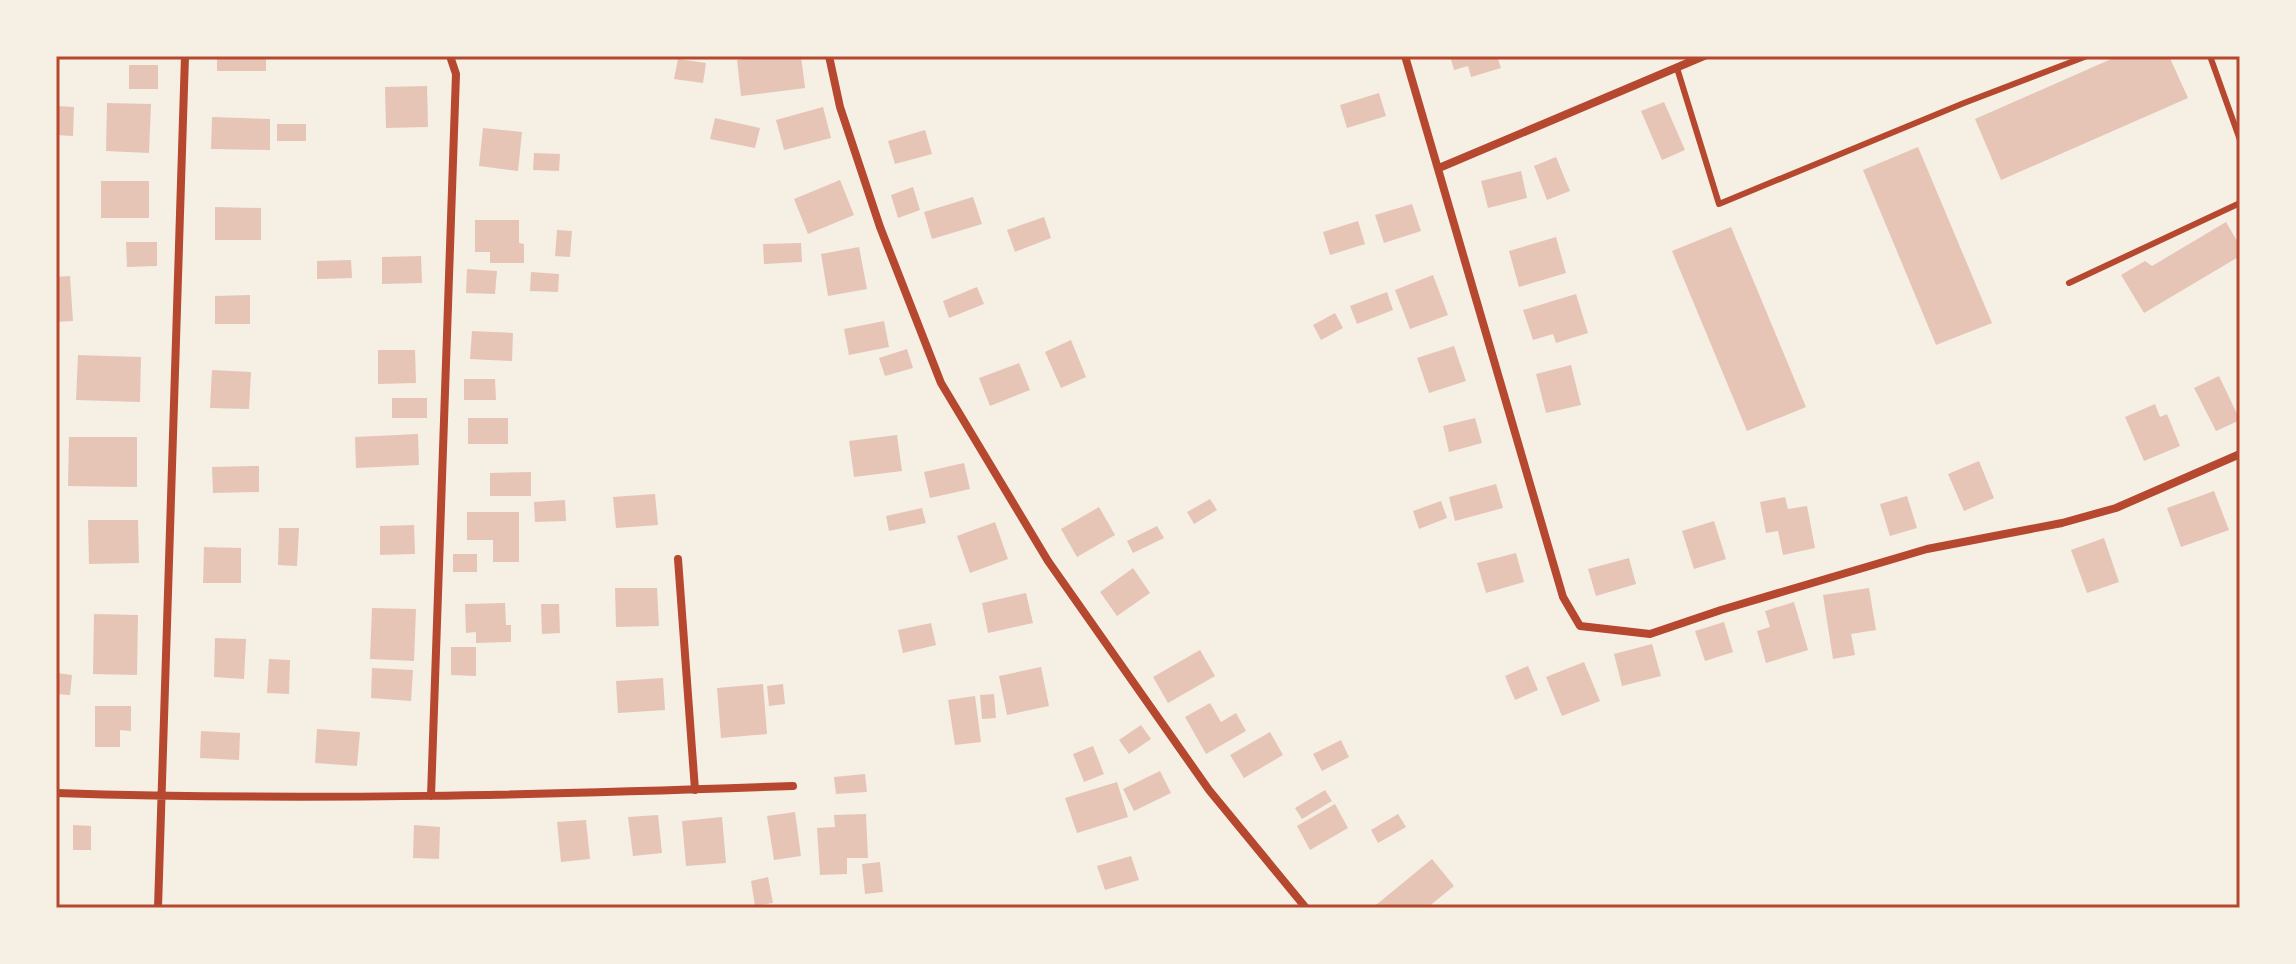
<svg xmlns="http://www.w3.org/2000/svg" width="2296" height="964" viewBox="0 0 2296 964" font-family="'Exo 2',sans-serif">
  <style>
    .building { fill: #e6c5b7 }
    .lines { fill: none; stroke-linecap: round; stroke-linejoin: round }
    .service { stroke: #b5482f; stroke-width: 6 }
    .minor { stroke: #b5482f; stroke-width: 8 }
    .neatline { fill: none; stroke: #b5482f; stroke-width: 3 }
  </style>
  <rect width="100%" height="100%" fill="#f6efe4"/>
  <path class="building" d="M217,56h49v15h-49z
    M769,56h32l4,32 -64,8 -4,-36z
    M1450,56h47l4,12 -30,9 -3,-11 -14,4z
    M2118,56h51l19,42 -187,82 -26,-61z
    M678,59l28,4 -3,20 -29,-4z
    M129,65h29v24h-29z
    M427,86l1,41 -42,1 -1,-41z
    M1379,93l7,23 -39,12 -7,-23z
    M1664,102l21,48 -23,10 -21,-49z
    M107,103l44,1 -2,49 -43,-2z
    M56,106l18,1 -1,29 -17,-1z
    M823,107l8,31 -47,12 -8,-30z
    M212,117l58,2v31l-59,-1z
    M715,118l45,10 -5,20 -45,-9z
    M277,124h29v17h-29z
    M483,128l39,4 -4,39 -39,-5z
    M925,130l7,24 -37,10 -7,-23z
    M1918,147l74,176 -56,22 -73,-175z
    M534,153l26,1 -1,17 -26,-1z
    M1556,157l14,34 -23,9 -13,-34z
    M1521,171l6,27 -39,10 -7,-27z
    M840,180l14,35 -46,19 -14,-35z
    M101,181h48v37h-48z
    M913,187l7,23 -22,8 -7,-23z
    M973,197l9,27 -50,15 -8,-27z
    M1412,204l9,27 -37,12 -9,-28z
    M215,207l46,1v32h-46z
    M1044,217l7,21 -36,14 -8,-22z
    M475,220h44v23l5,1v19h-34v-11h-15z
    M1358,221l7,23 -35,11 -7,-23z
    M2226,222l14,24v10l-96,57 -23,-38 24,-14 7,5z
    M1731,227l75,180 -59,24 -75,-180z
    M557,230l15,1 -2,26 -15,-1z
    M1556,237l10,36 -47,14 -10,-36z
    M126,242h31v24l-30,1z
    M801,243l1,19 -38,2 -1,-20z
    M859,247l8,42 -39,7 -7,-42z
    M421,256l1,27 -40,1v-27z
    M351,260l1,18 -35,1v-18z
    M467,269l30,2 -2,23 -29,-1z
    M531,272l28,2 -1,18 -28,-1z
    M1433,275l15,40 -38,14 -15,-39z
    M70,276l3,45 -17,1v-45z
    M977,287l7,17 -35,14 -6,-17z
    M1387,292l6,18 -36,14 -7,-18z
    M1576,294l12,39 -32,10 -3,-9 -20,6 -10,-30z
    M250,295v29h-35v-28z
    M1335,313l8,15 -22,12 -8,-15z
    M884,321l5,26 -40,8 -5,-26z
    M472,331l41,2 -1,28 -42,-2z
    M1071,340l15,37 -25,11 -16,-36z
    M1454,346l12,35 -37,12 -12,-35z
    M907,349l6,19 -28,8 -6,-18z
    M378,350h37l1,33 -38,1z
    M78,355l63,2 -1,45 -64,-2z
    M1019,363l11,27 -40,16 -11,-28z
    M1571,365l10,40 -35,8 -10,-39z
    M212,370l39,2 -2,37 -39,-1z
    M2219,376l21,44 -24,11 -22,-43z
    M464,379h31l1,21h-32z
    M392,398h35v20h-35z
    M2155,404l5,13 7,-3 13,32 -36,15 -19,-44z
    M468,418h40v26h-40z
    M1475,418l7,25 -33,9 -6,-26z
    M418,434l1,31 -63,3 -1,-31z
    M897,435l5,36 -48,6 -5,-36z
    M69,437h68v50l-69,-1z
    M1979,461l15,37 -30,13 -16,-37z
    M964,463l6,26 -40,9 -6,-26z
    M259,466v26l-46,1 -1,-26z
    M531,472v24h-41v-23z
    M1496,484l7,24 -48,13 -6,-24z
    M2214,491l15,39 -48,17 -14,-39z
    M655,494l3,31 -42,3 -3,-31z
    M1907,496l10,32 -27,8 -10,-32z
    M1785,497l3,12 19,-3 8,42 -32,7 -5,-24 -12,2 -6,-31z
    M1210,499l7,11 -23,14 -7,-12z
    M565,500l1,21 -31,1 -1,-20z
    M1441,501l6,17 -28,11 -6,-18z
    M1099,507l16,28 -38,22 -16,-28z
    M922,508l4,15 -37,8 -3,-15z
    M467,512h52v50h-26v-22h-26z
    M88,520h50l1,43 -50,1z
    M1714,521l12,38 -32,10 -12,-38z
    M995,522l13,37 -38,14 -13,-37z
    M414,525l1,29 -35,1v-29z
    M1157,526l7,12 -31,15 -6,-12z
    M279,528h20l-2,38 -19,-1z
    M2104,538l15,44 -32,11 -16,-43z
    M204,547l37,1v35h-38z
    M1516,553l8,29 -38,11 -9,-30z
    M453,554h24v18h-24z
    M1629,558l7,26 -40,12 -8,-27z
    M1133,568l17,25 -33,23 -17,-24z
    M615,588h42l2,38 -43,1z
    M1869,588l7,42 -25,4 4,21 -22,4 -10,-64z
    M1026,593l7,30 -45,10 -6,-30z
    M1794,602l14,48 -42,13 -9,-32 13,-4 -5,-16z
    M505,603l1,22h5v17l-35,1v-11l-10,1 -1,-29z
    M541,604h18l1,29 -18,1z
    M372,608l44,1 -2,52 -44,-2z
    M94,614l44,1 -1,60 -44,-1z
    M1724,622l9,30 -28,9 -10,-30z
    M931,623l5,22 -33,8 -5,-23z
    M215,638l31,1 -2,40 -30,-2z
    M1652,644l9,32 -39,10 -8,-32z
    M451,647h25v29l-25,-1z
    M1200,650l15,26 -47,27 -15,-26z
    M269,659l21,1 -1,34 -22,-1z
    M1584,662l16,39 -38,15 -16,-39z
    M1528,666l10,24 -23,10 -10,-24z
    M1041,667l8,39 -42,9 -8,-39z
    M372,668l41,2 -2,31 -40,-3z
    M56,673l16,2 -2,20 -14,-1z
    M663,678l2,32 -47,3 -2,-32z
    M763,684l4,50 -46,4 -4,-50z
    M783,684l2,20 -16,2 -2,-20z
    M994,694l2,24 -14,1 -2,-24z
    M975,696l6,46 -26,3 -7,-45z
    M1210,703l11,19 15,-9 10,18 -40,23 -21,-37z
    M95,706h36v25l-11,-1v17h-25z
    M1141,725l10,14 -22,15 -10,-14z
    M317,729l43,3 -3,34 -42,-3z
    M201,731l39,2 -1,27 -39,-2z
    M1270,732l13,23 -39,23 -14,-23z
    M1341,740l8,17 -27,14 -9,-17z
    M1093,746l11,28 -20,8 -11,-28z
    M1160,771l11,22 -37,18 -11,-22z
    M865,774l2,18 -31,2 -2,-17z
    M1117,782l11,35 -51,16 -12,-35z
    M1325,790l7,11 -30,18 -7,-11z
    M1335,804l13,24 -38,22 -13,-24z
    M795,812l6,44 -27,4 -7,-44z
    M866,814l2,44h-21v16l-27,1 -3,-47 18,-1 -1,-12z
    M1398,814l8,13 -28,16 -7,-13z
    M658,815l4,38 -29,3 -5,-39z
    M722,817l4,46 -40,3 -4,-45z
    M586,820l4,39 -29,3 -4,-40z
    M73,825l18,1v24h-18z
    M414,825l26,2 -1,32 -26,-1z
    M1131,856l8,24 -34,10 -8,-24z
    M1432,859l22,27 -27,22h-48l-3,-3z
    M880,862l3,30 -18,2 -3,-30z
    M768,877l5,26 -18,3 -4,-25z"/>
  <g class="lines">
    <path class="service" d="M2210,56l30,84
      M1677,68l42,136 245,-101 123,-47
      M2069,283l171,-80"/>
    <path class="minor" d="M829,56l11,51 40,120 61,156 107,178 161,229 97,118
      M1405,56l158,541 17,29 70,8 71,-24 206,-61 135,-26 54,-15 124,-54
      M1439,168l265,-112
      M678,559l17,231
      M56,793c246,8 492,2 737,-7
      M431,796l25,-722 -6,-18
      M158,908l27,-852"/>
  </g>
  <rect width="2296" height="964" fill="none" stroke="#f6efe4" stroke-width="116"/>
  <rect x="58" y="58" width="2180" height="848" class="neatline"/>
</svg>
